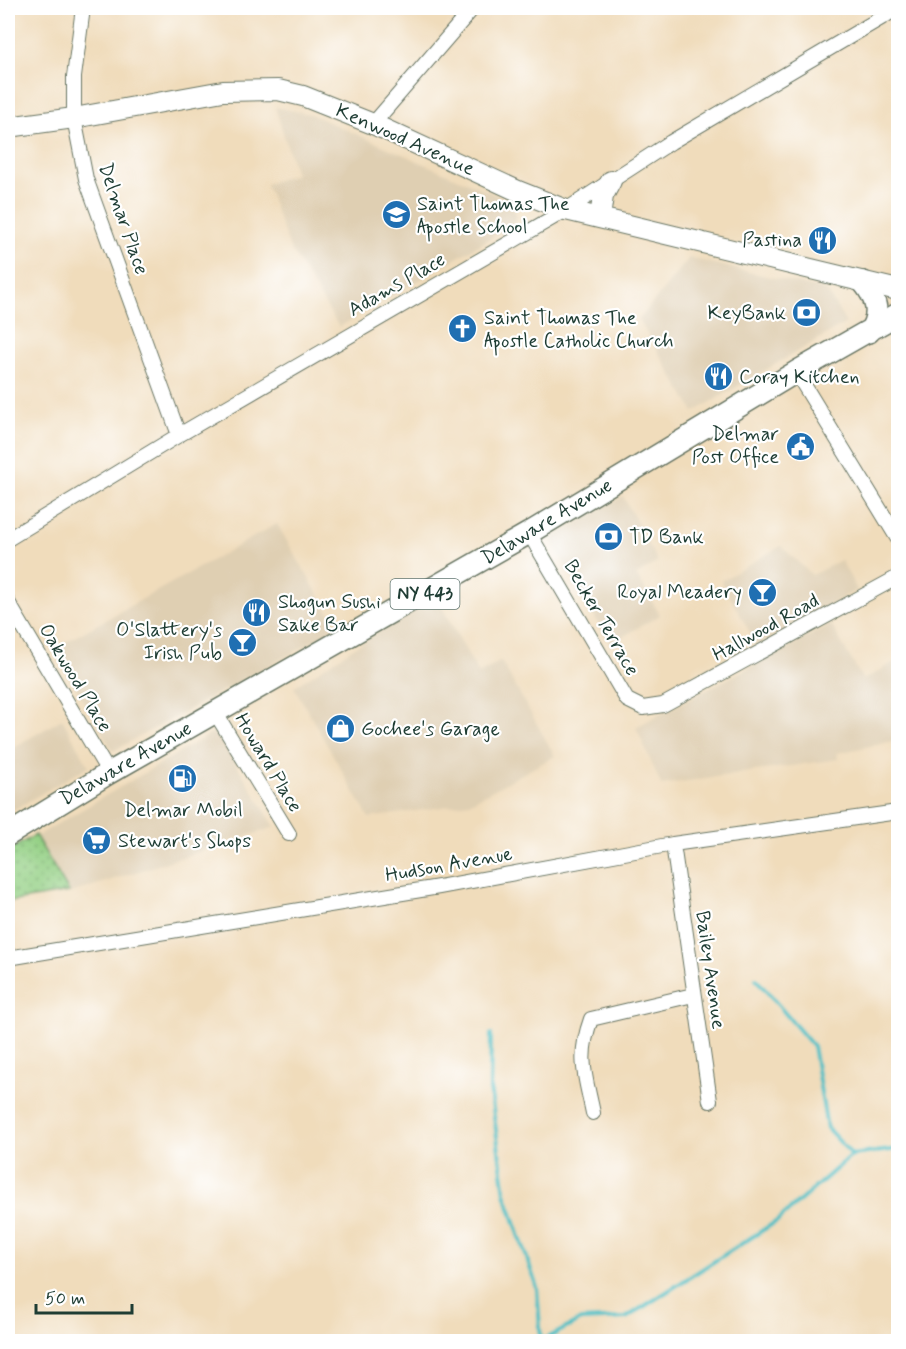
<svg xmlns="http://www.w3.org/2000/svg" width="906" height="1349" viewBox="0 0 906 1349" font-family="Mynerve,sans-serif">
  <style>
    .built { fill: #dfcfb2 }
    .park { fill: url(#park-dots); stroke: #5a865c; stroke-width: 1.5 }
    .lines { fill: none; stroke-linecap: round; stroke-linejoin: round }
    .stream { stroke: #50bfc5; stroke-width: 4 }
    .street-casing { stroke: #687563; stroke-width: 16 }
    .secondary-casing { stroke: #687563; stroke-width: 22 }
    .primary-casing { stroke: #687563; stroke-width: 24 }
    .street { stroke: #fff; stroke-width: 14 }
    .secondary { stroke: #fff; stroke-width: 20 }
    .primary { stroke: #fff; stroke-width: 21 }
    .labels { text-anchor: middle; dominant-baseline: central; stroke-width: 4.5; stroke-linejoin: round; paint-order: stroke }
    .shield { fill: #fff; stroke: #627771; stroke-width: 1.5 }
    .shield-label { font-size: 18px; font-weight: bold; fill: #1f3d34 }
    .street-label { font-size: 20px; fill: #1f3d34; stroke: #fff }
    .poi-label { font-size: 20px; fill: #1f3d34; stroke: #fff; text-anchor: start }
  </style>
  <defs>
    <pattern id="park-dots" width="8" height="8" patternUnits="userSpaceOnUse" patternTransform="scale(1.5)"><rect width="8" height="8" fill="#94d085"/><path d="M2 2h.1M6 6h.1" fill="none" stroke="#78aa6e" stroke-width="1.8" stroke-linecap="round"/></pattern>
  </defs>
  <rect width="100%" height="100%" fill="#fff"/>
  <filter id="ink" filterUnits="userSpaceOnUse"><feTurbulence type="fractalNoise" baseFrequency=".0167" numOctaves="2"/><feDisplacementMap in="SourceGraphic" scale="12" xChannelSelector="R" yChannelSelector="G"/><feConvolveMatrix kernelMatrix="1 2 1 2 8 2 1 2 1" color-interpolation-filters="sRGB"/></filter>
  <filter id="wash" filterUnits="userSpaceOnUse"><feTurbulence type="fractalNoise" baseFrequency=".008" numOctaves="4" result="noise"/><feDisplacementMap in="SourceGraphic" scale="24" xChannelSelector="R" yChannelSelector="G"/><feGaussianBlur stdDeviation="1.35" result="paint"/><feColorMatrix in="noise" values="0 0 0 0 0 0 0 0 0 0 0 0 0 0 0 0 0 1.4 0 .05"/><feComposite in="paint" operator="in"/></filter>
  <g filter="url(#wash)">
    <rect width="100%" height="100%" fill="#f0dcbb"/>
    <path class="built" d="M275,107l35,7 195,85 10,12 1,7 -5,8 -172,101 -50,-81 -23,-62 30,-10z
      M689,258l137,32 20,33 -152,89 -55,-92z
      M623,496l35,66 -22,13 24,40 -50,29 -60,-106z
      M277,524l61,104 -225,123 -60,-102z
      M781,546l31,29 29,-15 16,30 -100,55 -36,-64z
      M436,597l43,77 22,-13 54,95 -86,47 -100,15 -75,-131 110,-72z
      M831,624l32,56 35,-20v80l-61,13 1,6 -177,26 -25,-58z
      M62,719l27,47 -81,47v-62z
      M216,731l59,96 -204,66 -34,-57z"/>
    <path class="park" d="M35,835l34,57 -61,10v-51z"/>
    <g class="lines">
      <path class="stream" d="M756,979l57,67 14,82 25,27
        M491,1034l-1,54 15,105 32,95 4,53
        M540,1342l41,-22 45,-2 151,-97 75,-66 46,-6"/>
    </g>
  </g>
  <g filter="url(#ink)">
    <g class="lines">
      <defs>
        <path id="street" d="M83,8l-9,69v41l12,61 93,256
          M373,124l100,-116
          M796,372l102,167
          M529,533l98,167 16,8 20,-3 235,-128
          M8,539l171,-104 387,-225 105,-68 227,-134
          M8,602l101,171
          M215,712l74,122
          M673,844l37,257
          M8,958l431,-71 234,-43 225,-32
          M593,1113c-8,-39 -16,-55 -2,-94l102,-24"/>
        <path id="secondary" d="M8,127l66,-9 149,-27 55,-1 25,6 70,28 145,67 48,19 332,80
          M600,218l3,-22 8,-15"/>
        <path id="primary" d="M863,282c13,16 19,32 6,50
          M8,835l101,-62 420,-240 267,-161 102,-58"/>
      </defs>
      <use href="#street" class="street-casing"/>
      <use href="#secondary" class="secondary-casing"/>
      <use href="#primary" class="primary-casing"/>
      <use href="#street" class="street"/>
      <use href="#secondary" class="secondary"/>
      <use href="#primary" class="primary"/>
    </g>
  </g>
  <defs>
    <symbol id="school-disc" viewBox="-11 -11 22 22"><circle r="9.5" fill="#1f6fb2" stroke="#fff"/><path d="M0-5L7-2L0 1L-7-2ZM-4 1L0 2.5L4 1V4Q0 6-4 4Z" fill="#fff"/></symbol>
    <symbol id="restaurant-disc" viewBox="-11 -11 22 22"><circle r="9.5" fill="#1f6fb2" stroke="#fff"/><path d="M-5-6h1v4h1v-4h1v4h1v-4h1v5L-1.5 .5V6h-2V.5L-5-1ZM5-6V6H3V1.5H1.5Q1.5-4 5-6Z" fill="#fff"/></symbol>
    <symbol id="bank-disc" viewBox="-11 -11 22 22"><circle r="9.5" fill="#1f6fb2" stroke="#fff"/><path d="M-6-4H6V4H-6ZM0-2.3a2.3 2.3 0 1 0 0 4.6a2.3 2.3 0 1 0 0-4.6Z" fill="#fff"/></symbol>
    <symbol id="church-disc" viewBox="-11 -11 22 22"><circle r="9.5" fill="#1f6fb2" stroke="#fff"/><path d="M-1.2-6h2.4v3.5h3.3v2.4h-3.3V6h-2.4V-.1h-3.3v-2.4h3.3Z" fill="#fff"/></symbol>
    <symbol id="civic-disc" viewBox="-11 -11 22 22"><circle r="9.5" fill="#1f6fb2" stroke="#fff"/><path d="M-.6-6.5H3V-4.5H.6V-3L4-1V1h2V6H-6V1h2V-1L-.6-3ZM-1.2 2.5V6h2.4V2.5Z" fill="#fff"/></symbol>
    <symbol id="bar-disc" viewBox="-11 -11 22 22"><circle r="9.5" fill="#1f6fb2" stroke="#fff"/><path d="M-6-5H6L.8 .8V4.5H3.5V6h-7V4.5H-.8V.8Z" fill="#fff"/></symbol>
    <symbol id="shop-disc" viewBox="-11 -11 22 22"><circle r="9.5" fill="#1f6fb2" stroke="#fff"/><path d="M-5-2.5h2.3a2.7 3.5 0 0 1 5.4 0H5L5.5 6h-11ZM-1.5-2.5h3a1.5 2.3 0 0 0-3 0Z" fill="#fff"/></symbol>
    <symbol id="fuel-disc" viewBox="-11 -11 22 22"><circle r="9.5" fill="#1f6fb2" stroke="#fff"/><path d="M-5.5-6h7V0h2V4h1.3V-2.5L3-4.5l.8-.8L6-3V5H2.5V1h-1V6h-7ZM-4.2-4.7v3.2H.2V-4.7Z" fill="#fff"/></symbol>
    <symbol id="supermarket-disc" viewBox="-11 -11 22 22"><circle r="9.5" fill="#1f6fb2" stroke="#fff"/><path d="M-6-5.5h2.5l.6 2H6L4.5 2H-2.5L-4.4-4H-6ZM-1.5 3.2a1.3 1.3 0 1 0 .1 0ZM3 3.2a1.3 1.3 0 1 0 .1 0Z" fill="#fff"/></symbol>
  </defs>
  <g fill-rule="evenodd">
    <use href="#school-disc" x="380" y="198" width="33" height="33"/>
    <use href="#restaurant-disc" x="806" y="224" width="33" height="33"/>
    <use href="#bank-disc" x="790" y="296" width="33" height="33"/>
    <use href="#church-disc" x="446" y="312" width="33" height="33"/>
    <use href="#restaurant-disc" x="702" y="360" width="33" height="33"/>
    <use href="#civic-disc" x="784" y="430" width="33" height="33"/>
    <use href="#bank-disc" x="592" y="520" width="33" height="33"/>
    <use href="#bar-disc" x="746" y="576" width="33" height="33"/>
    <use href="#restaurant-disc" x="240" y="596" width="33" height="33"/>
    <use href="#bar-disc" x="226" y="626" width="33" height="33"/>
    <use href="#shop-disc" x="324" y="712" width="33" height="33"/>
    <use href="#fuel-disc" x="166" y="762" width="33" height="33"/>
    <use href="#supermarket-disc" x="80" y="824" width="33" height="33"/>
  </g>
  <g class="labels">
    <rect class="shield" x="390.5" y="579" width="69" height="30" rx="4.5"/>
    <g class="shield-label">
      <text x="425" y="594">NY 443</text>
    </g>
    <g class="street-label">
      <text transform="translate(405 140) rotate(24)">Kenwood Avenue</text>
      <text transform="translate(123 219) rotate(71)">Delmar Place</text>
      <text transform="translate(397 285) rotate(-30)">Adams Place</text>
      <text transform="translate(547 522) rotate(-31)">Delaware Avenue</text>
      <text transform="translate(601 618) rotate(60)">Becker Terrace</text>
      <text transform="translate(766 628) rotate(-29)">Hallwood Road</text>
      <text transform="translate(75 678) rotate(59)">Oakwood Place</text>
      <text transform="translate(268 763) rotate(59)">Howard Place</text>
      <text transform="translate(126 764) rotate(-30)">Delaware Avenue</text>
      <text transform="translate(449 865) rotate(-10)">Hudson Avenue</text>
      <text transform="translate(710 970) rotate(82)">Bailey Avenue</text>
    </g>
    <g class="poi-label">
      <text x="417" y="204">Saint Thomas The<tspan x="417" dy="23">Apostle School</tspan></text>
      <text x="802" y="240" text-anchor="end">Pastina</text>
      <text x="786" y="313" text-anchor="end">KeyBank</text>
      <text x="484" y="318">Saint Thomas The<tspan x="484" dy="23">Apostle Catholic Church</tspan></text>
      <text x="739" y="377">Coray Kitchen</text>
      <text x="779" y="434" text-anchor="end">Delmar<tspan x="779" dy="23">Post Office</tspan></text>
      <text x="629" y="537">TD Bank</text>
      <text x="742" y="592" text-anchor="end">Royal Meadery</text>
      <text x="278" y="602">Shogun Sushi<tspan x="278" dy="23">Sake Bar</tspan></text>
      <text x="222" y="630" text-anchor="end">O'Slattery's<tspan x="222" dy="23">Irish Pub</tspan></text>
      <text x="361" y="729">Gochee's Garage</text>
      <text x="183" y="810" text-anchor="middle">Delmar Mobil</text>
      <text x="118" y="841">Stewart's Shops</text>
    </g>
  </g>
  <rect width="906" height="1349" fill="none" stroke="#fff" stroke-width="30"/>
  <path d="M36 1304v9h96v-9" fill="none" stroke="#1f3d34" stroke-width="3"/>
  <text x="45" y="1304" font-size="18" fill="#1f3d34" stroke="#ffffff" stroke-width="4.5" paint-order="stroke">50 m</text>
</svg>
